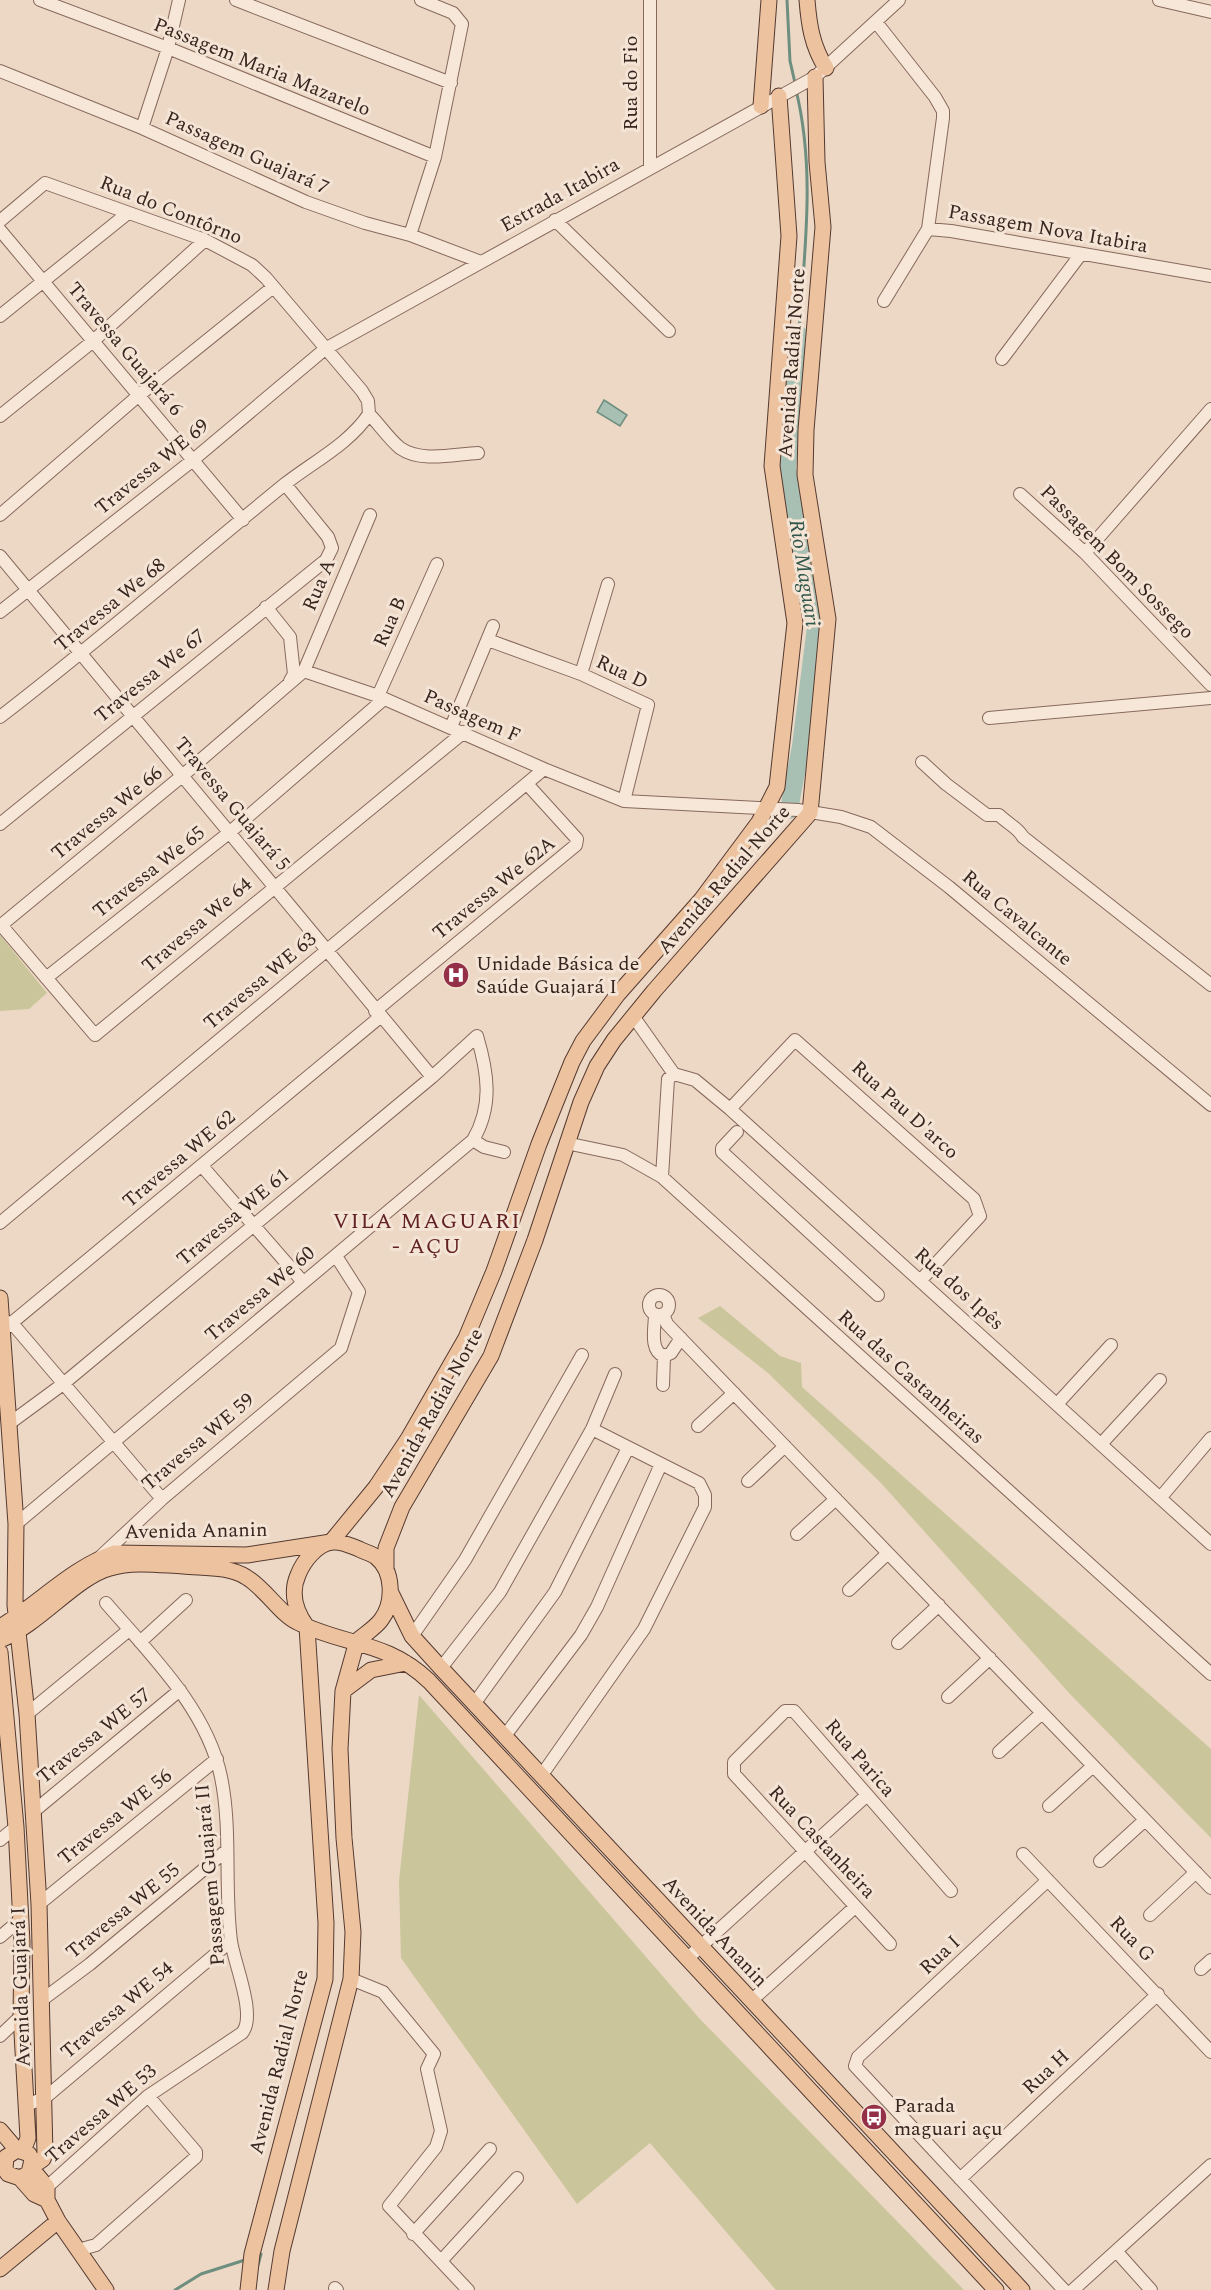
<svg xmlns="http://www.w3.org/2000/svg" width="1211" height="2290" viewBox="0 0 1211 2290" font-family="Spectral,serif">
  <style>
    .green { fill: #cac59a }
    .water { fill: #a7c0b3; stroke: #6e8e7f; stroke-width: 1.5 }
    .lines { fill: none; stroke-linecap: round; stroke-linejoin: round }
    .stream { stroke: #6e8e7f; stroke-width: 3 }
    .river { stroke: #a7c0b3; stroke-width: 18 }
    .minor-casing { stroke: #87695c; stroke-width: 14 }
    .major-casing { stroke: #553930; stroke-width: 17 }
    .minor { stroke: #f7e7d8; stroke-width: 12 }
    .major { stroke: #edc39f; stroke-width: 15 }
    .labels { text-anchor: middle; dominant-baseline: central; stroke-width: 6; stroke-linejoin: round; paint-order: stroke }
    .street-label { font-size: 20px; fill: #37251f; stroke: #f4e4d5 }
    .poi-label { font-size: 20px; fill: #37251f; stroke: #f4e4d5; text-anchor: start }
    .water-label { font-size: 21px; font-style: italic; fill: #2f564b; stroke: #f4e4d5 }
    .quarter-label { font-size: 22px; letter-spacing: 1.5px; fill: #622122; stroke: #f4e4d5 }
  </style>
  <rect width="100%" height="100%" fill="#ecd8c5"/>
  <path class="green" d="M0,935l47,58 -18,16 -29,2z
    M720,1306l60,50 21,7 1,24 409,362v89l-141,-144 -189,-211 -113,-110 -70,-55z
    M419,1695l280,323 265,272h-188l-126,-147 -73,61 -176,-246 -2,-77z"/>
  <path class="water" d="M604,400l23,15 -7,11 -23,-14z"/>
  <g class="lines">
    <path class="stream" d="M787,0l3,61 5,22
      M796,90c20,82 8,162 3,245
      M258,2265l3,-11
      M175,2290l26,-16 44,-14"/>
    <path class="river" d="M789,810l12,-64 15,-119 -29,-159 12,-133"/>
    <defs>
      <path id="minor" d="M40,0l128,48 267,109
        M236,0l215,83
        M650,0v167
        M1159,0l52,12
        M876,22l59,75 8,14v7l-15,111 -44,72
        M0,71l142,57 164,74 59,21 45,12 71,27
        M142,128l26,-80 11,-48
        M555,220l114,111
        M0,221l45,-38 160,57 47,25 14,13 96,113 6,10 1,13c10,10 20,25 31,34 21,15 55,6 78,5
        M928,229l23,2 260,45
        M0,230l243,290
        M410,235l25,-78 27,-133 -9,-11 -32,-13
        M0,316l128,-103
        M1002,359l79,-105
        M0,416l92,-74 113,-102
        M1020,494l65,59 126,132
        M0,515l138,-119 134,-108
        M1085,553l126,-144
        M0,556l432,521
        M266,607l24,30 4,37 -4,7
        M0,612l193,-152 132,-111 490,-272 84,-77
        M488,640l93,34 67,31 -24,96
        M304,671l74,25 166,73 80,32 174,9 43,7 30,10 78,60 262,218
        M581,674l27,-90
        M378,696l59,-132
        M0,717c98,-75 190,-156 285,-233 28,-22 64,-40 84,-70
        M989,718l222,-20
        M451,727l42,-101
        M922,762l24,22 41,31h12c8,8 19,13 24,22l188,148
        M0,824l326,-264 6,-12 -4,-11 -43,-53
        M1,925l94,110 369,-303
        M0,926l182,-150 122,-105 66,-156
        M46,978l184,-146 154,-133
        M375,1011l201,-166 1,-6 -49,-54
        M633,1016l41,58
        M674,1074l21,6 35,29 481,435
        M730,1109l65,-69 179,159 6,17 -60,65
        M737,1132l-15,16v4l156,143
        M473,1140l11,7 20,5
        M566,1143l57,12 39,22 549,497
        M202,1166l101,116
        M662,1177l6,-98 6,-5
        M0,1223l544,-454
        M649 1305a10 10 0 1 1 20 0a10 10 0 1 1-20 0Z
        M655,1314c0,13 -6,37 9,42l7,-3 10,-15
        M663,1314l4,10 544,564
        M11,1322l151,177
        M2,1331l378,-314
        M663,1385l1,-29
        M1058,1403l53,-58
        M10,1423l53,-39 369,-307 45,-41c11,37 16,70 -4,104l-457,384
        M698,1426l36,-33
        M1102,1443l58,-63
        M748,1481l37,-35
        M1161,1497l50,-59
        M797,1534l39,-35
        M99,1558l63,-59 179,-151 18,-56 -23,-36
        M849,1590l39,-37
        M412,1636l53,-76 117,-205
        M140,1642l46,-42
        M898,1643l41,-38
        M441,1668l59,-76 92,-163 23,-55
        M948,1697l42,-39
        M474,1704l81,-112 73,-144
        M27,1714l102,-84
        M504,1737l77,-102 16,-28 64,-143
        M999,1752l43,-39
        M541,1776l103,-147 61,-122v-12l-6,-12 -107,-54
        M1049,1806l44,-40
        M33,1812l147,-122
        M0,1840l16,-13
        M1023,1854l188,198
        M1100,1861l45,-41
        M1048,1880l-190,177 -3,9 209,224
        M39,1904l178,-145
        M1150,1915l46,-43
        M0,1937l20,-17
        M890,1944l-156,-170v-12l51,-51h9l157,180
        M689,1957l177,-161
        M1201,1969l10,-9
        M351,1979l32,13 51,62 -7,15 14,62 -5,16 -47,59 79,84
        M42,2000l48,-36 137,-114
        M751,2001l104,-94
        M0,2036l21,-20
        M27,2105l19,-8 185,-156
        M960,2179l198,-185
        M47,2187l101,-91 94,-63c15,-17 -8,-70 -11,-92 -7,-54 1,-111 -10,-164 -14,-68 -71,-123 -115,-174
        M413,2234l77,-85
        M78,2250l18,-5 100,-88v-5l-48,-56
        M1117,2252l34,38
        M441,2261l76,-83
        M335,2288l2,2
        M1073,2290l138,-125"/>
      <path id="major" d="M807,0c2,25 5,46 19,68
        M761,106l8,-106
        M0,1298l16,226 -1,81 12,109 12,190 6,250 -2,5 -10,7
        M331,1542l45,-55 32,-48 58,-101 28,-67 45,-127 33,-82 11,-21 35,-47 83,-94 58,-78 18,-35 18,-164 -23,-157 17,-230 -10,-140
        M386,1570v-22l16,-41 89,-151 44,-116 46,-138 16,-36 17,-26 40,-49 156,-178 18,-194 -23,-144 1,-45 17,-203 -6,-65 -2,-85
        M391,1593l21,43 29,32 581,622
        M0,1627c39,-23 72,-60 115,-74l132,2 84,-13
        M307,1627c-11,-15 -17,-34 -9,-52 5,-13 19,-32 35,-33 9,-1 18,4 26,7 5,3 12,4 17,8 18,14 18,46 5,63 -6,8 -16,14 -24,21
        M0,1640c39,-15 76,-63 110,-72 24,-7 50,-3 73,-2 20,2 46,0 63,11 19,11 35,38 51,45 47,24 89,18 132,59l567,609
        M0,1652l16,175 6,115 -1,74 7,122 -5,13
        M343,1691l28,-21 35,-7
        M0,2130l17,20
        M0,2162l8,12 12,4 9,-5 3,-13 -3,-6 -12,-4 -11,7 -1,12
        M32,2169l15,18v13l11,21 48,69
        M20,2178l14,16 13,6
        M0,2269l58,-48
        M248,2290l4,-36 73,-275 1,-56 -19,-296
        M276,2290l6,-39 69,-272 2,-47 -9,-94 -4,-89 3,-58 14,-50"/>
    </defs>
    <use href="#minor" class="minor-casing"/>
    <use href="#major" class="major-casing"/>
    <use href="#minor" class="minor"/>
    <use href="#major" class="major"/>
  </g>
  <defs>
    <symbol id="hospital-disc" viewBox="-11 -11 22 22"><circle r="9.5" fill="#932f47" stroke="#f4e4d5"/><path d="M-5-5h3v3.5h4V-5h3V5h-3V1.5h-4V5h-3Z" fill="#fff"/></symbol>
    <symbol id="bus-disc" viewBox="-11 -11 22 22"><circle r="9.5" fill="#932f47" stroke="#f4e4d5"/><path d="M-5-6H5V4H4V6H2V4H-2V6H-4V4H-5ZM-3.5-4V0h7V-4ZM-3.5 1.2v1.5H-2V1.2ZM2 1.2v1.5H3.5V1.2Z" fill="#fff"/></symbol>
  </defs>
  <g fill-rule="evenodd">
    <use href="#hospital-disc" x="441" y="960" width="30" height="30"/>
    <use href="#bus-disc" x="859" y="2102" width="30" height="30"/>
  </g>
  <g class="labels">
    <g class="street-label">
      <text transform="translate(262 67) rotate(22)">Passagem Maria Mazarelo</text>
      <text transform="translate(631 83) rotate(-90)">Rua do Fio</text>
      <text transform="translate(247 153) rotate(24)">Passagem Guajará 7</text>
      <text transform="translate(560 195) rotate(-29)">Estrada Itabira</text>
      <text transform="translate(171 210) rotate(22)">Rua do Contôrno</text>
      <text transform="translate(1048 229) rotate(10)">Passagem Nova Itabira</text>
      <text transform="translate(125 349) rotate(50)">Travessa Guajará 6</text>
      <text transform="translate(792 363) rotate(-86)">Avenida Radial Norte</text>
      <text transform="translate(152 467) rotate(-39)">Travessa WE 69</text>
      <text transform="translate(1117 562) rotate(45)">Passagem Bom Sossego</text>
      <text transform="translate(319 585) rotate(-67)">Rua A</text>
      <text transform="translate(110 605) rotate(-39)">Travessa We 68</text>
      <text transform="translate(390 622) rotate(-66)">Rua B</text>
      <text transform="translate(622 672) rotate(25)">Rua D</text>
      <text transform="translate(150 676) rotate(-39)">Travessa We 67</text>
      <text transform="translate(472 716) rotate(24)">Passagem F</text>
      <text transform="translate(232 804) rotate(50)">Travessa Guajará 5</text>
      <text transform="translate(107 813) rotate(-39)">Travessa We 66</text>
      <text transform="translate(149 872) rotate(-38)">Travessa We 65</text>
      <text transform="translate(724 880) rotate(-49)">Avenida Radial Norte</text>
      <text transform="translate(494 888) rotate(-39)">Travessa We 62A</text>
      <text transform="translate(1017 918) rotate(40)">Rua Cavalcante</text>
      <text transform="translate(197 925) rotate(-40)">Travessa We 64</text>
      <text transform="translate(260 981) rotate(-40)">Travessa WE 63</text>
      <text transform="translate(905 1110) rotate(42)">Rua Pau D'arco</text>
      <text transform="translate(179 1159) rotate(-40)">Travessa WE 62</text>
      <text transform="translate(233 1217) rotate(-40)">Travessa WE 61</text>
      <text transform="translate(959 1289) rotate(42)">Rua dos Ipês</text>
      <text transform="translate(260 1294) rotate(-40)">Travessa We 60</text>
      <text transform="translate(911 1377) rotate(42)">Rua das Castanheiras</text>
      <text transform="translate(432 1413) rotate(-61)">Avenida Radial Norte</text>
      <text transform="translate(198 1442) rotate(-40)">Travessa WE 59</text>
      <text transform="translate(196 1531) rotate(-1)">Avenida Ananin</text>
      <text transform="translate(94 1736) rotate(-39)">Travessa WE 57</text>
      <text transform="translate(860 1758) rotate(49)">Rua Parica</text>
      <text transform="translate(115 1817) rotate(-39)">Travessa WE 56</text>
      <text transform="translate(822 1842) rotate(47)">Rua Castanheira</text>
      <text transform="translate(210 1875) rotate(-95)">Passagem Guajará II</text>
      <text transform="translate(123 1911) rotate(-39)">Travessa WE 55</text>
      <text transform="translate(715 1932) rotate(47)">Avenida Ananin</text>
      <text transform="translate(1132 1939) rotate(46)">Rua G</text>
      <text transform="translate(940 1955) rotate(-43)">Rua I</text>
      <text transform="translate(21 1987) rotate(-92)">Avenida Guajará I</text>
      <text transform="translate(117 2010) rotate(-40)">Travessa WE 54</text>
      <text transform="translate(279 2062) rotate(-76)">Avenida Radial Norte</text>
      <text transform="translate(1046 2072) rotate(-43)">Rua H</text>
      <text transform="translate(101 2114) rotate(-41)">Travessa WE 53</text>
    </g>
    <g class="poi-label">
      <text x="476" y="964">Unidade Básica de<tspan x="476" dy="23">Saúde Guajará I</tspan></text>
      <text x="894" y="2106">Parada<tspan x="894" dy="23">maguari açu</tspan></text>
    </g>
    <g class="water-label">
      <text transform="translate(804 573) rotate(81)">Rio Maguari</text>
    </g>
    <g class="quarter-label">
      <text x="427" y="1221">VILA MAGUARI<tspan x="427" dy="25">- AÇU</tspan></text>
    </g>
  </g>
</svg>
